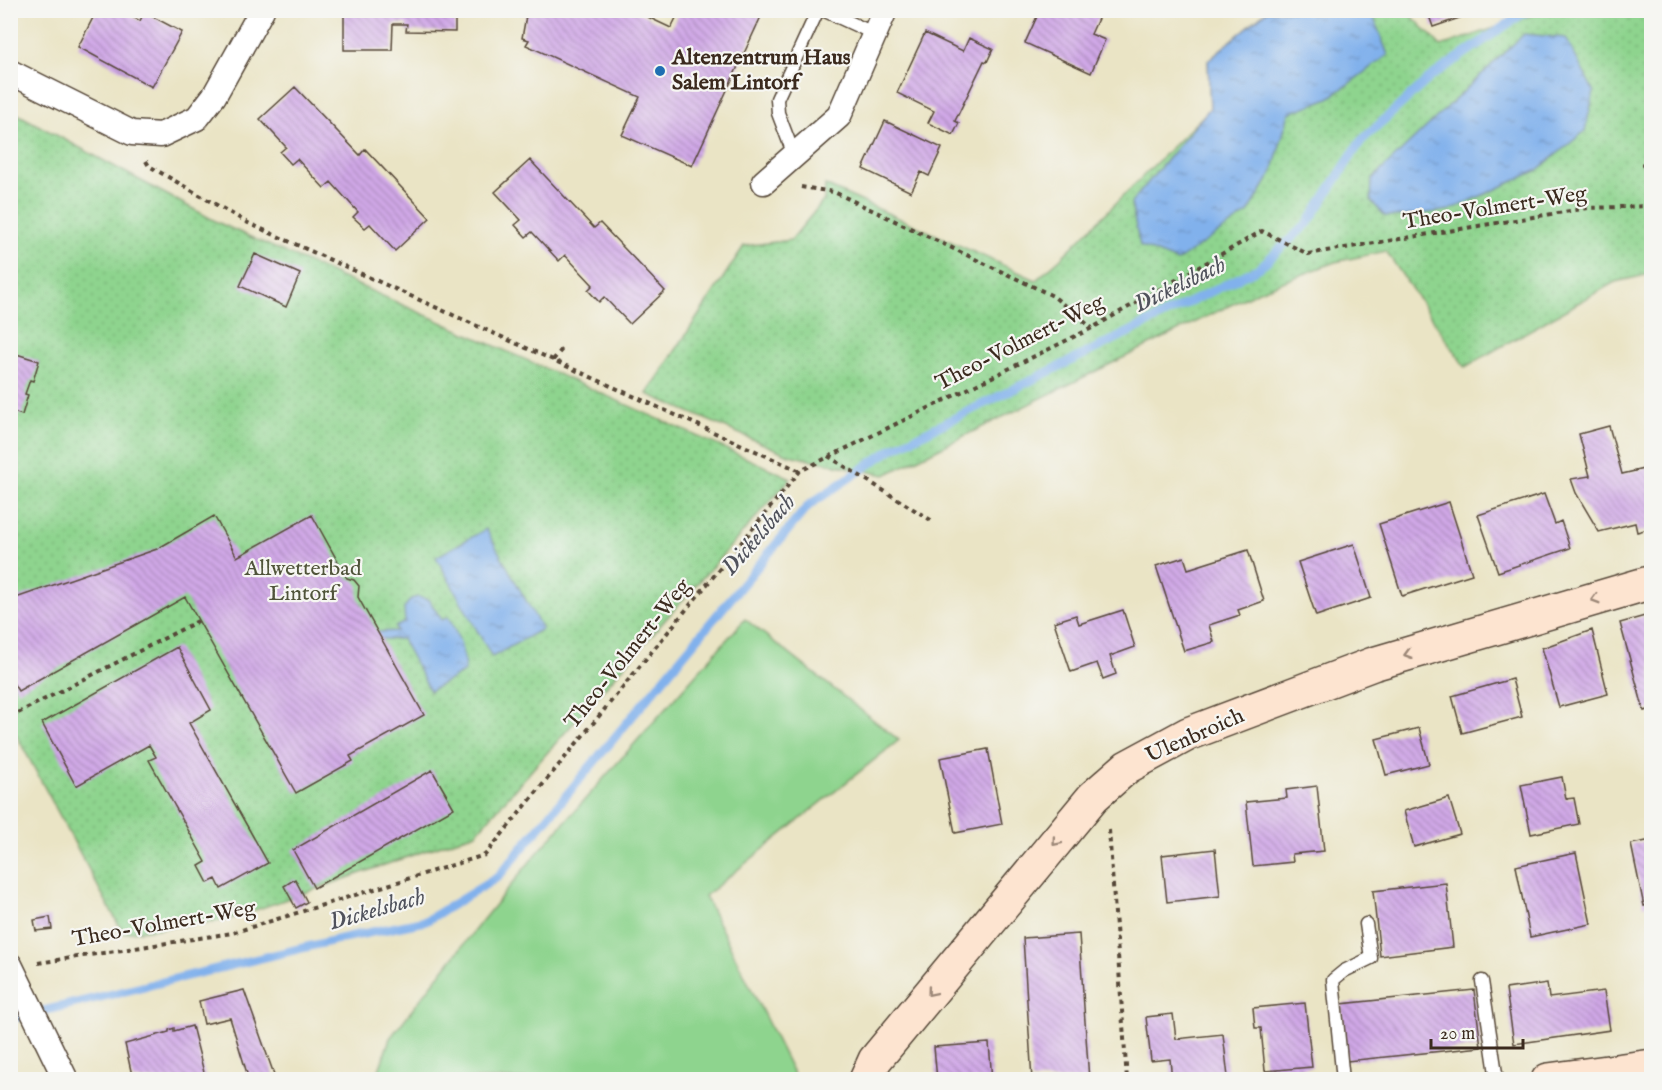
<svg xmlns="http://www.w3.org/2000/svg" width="1662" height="1090" viewBox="0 0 1662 1090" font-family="'IM FELL English',serif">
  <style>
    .grass { fill: #8ed48e; stroke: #647f56; stroke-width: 1.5 }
    .park { fill: url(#park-dots); stroke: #647f56; stroke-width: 1.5 }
    .water { fill: url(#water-ripples); stroke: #5e6e85; stroke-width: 1.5 }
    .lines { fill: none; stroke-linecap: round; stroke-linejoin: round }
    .stream { stroke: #81b1ec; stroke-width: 9 }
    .building { fill: url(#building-back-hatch) }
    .service-casing { stroke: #554637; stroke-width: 15 }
    .minor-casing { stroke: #554637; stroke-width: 27 }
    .secondary-casing { stroke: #554637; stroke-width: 36 }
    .path { stroke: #554637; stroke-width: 4; stroke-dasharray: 4.5 4.5; stroke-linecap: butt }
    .service { stroke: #fff; stroke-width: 12 }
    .minor { stroke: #fff; stroke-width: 24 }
    .secondary { stroke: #fde4d0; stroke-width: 33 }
    .oneway { stroke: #9c8777 }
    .poi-dot { fill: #1f6fb2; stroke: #f6f6f2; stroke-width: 2 }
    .labels { text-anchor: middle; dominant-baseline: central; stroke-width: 4.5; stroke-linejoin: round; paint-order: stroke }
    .poi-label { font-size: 22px; font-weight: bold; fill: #3b2a1e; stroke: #f6f6f2; text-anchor: start }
    .street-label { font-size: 22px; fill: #3b2a1e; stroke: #f6f6f2 }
    .park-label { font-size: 22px; fill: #50543a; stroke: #f6f6f2 }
    .water-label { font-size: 24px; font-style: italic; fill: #50525c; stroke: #f6f6f2 }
  </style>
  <defs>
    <pattern id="park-dots" width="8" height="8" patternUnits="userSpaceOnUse" patternTransform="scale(1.5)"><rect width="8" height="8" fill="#8ed48e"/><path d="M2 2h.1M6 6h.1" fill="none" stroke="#7bb67a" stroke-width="1.8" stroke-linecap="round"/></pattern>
    <pattern id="water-ripples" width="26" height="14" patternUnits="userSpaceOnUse" patternTransform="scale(1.5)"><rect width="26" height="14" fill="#81b1ec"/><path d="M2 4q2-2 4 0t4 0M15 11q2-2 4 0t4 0" fill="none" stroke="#6b90bf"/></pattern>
    <pattern id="building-back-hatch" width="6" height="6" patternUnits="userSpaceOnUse" patternTransform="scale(1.5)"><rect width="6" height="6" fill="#d0a8e7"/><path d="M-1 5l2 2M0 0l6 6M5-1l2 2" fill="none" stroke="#aa89bb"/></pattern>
  </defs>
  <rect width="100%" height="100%" fill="#f6f6f2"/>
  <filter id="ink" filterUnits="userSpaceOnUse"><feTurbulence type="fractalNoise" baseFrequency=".0167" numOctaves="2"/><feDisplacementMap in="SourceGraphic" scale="12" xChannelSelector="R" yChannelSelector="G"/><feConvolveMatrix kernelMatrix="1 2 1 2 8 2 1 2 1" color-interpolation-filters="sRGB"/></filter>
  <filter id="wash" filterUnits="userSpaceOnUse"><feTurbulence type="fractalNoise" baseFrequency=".008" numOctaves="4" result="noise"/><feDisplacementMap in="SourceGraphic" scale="24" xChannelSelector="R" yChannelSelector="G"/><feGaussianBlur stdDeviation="1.35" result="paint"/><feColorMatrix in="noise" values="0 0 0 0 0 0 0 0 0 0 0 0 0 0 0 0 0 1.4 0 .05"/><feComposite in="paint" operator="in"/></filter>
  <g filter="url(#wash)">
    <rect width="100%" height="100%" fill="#eae4c5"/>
    <path class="grass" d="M745,619l154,121 -194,156 91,183h-420l14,-41 91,-116 51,-63z"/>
    <path class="park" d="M1267,11h140l34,35 104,-35h106v263l-36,8 -150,85 -79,-116 -51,11 -76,29 -374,184 -96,-20 -142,-61 97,-148 47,-6 33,-40 1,-15 211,95 24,-21 150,-150 -2,-49z
      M10,110l209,113 572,255 -315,355 -249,87 -104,13 -112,-208z"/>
    <path class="water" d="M1267,11h104l17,44 -59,43 -40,15 -17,60 -24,40 -71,48 -37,-15 -9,-43 79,-95 -2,-48z
      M1524,34l42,4 28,54 -9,39 -49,40 -86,39 -44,6h-21l-14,-15 1,-22z
      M486,529l56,100 -50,28 -56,-100z
      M418,597l11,3 13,20 6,-3c10,18 16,33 17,54l-35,20 -28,-52h-21l-5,-7 21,-1 -2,-4 10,-5 -1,-14 7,-9z"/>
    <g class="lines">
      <path class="stream" d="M10,1019l338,-82 78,-16 72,-44 311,-372 83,-56 367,-181 49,-45 53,-82 71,-65 96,-66"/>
    </g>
    <g id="blocks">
      <path class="building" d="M97,10h23l20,11 4,-9 38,20 -30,55 -74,-40z
        M344,10h111v22l-49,-1 1,-7h-14l-1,26h-48z
        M527,10h106l38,18 9,-18h84l-72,156 -70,-31 18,-38 -114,-52 3,-5 -7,-2z
        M1040,10h62l-11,24 14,6 -14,33 -66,-30z
        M1427,10h43l1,4 -38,13z
        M925,33l38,18 6,-13 24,11 -6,13 -3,-1 -29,60 4,2 -6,12 -25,-12 6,-12 -37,-18z
        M295,87l65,68 5,-6 65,69 -35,33 -25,-27 -5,4 -12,-11 5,-5 -27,-30 -7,6 -27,-29 -6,5 -11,-12 6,-5 -26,-28z
        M885,121l57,27 -13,28 -8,-4 -10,20 -48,-23z
        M530,160l64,68 6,-5 65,68 -35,33 -26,-27 -5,5 -11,-12 5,-5 -28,-30 -6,6 -27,-29 -6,5 -11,-12 6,-5 -26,-28z
        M255,254l45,20 -14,33 -46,-21z
        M10,352l29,9 -6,20 -3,-1 -5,14 3,1 -6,20 -12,-4z
        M1609,426l13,48 30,-7v61l-15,4 -2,-9 -36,9 -23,-39 -5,-14 19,-3 -11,-42z
        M1544,494l11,30 6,-3 9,27 -72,24 -20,-57z
        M1449,502l23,72 -70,22 -23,-72z
        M312,515l35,63 7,2 5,6 -1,11 66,118 -74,41 3,5 -57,32 -111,-196 -167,94 -8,-13v-78l147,-51 57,-33 23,41z
        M1354,544l17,54 -55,18 -18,-54z
        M1248,550l16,51 -26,9 2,5 -31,10 5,17 -30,9 -28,-85 28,-9 4,12z
        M1123,610l12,37 -25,9 6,18 -13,5 -6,-16 -26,9 -17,-50 22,-7 3,9z
        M1652,614v95l-8,2 -24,-88z
        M1592,630l16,64 -49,13 -17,-59z
        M177,647l34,63 -22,13 79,140 -47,26 -5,-10 -8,4 -9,-17 7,-4 -57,-102 7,-3 -7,-12 -73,41 -34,-63z
        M1512,679l10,38 -60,16 -10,-37z
        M1419,728l10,36 -43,11 -10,-36z
        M988,749l14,75 -47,9 -15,-75z
        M432,770l22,38 -140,80 -21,-38z
        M1562,777l4,22 8,-1 5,26 -48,10 -10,-49z
        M1317,786l7,65 -32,3 1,8 -40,4 -7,-64 41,-4 -1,-8z
        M1449,798l11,36 -46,13 -10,-36z
        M1652,840v64l-8,2 -13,-62z
        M1215,849l5,47 -53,6 -5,-47z
        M1576,853l15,71 -61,13 -14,-71z
        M295,879l12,23 -11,6 -12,-22z
        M1446,883l7,64 -73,9 -7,-65z
        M50,917l2,12 -16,2 -2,-11z
        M1079,934l10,146h-57l-9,-142z
        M1547,983l2,15 55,-7 6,39 -96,14 -8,-55z
        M244,990l32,90h-27l-19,-62 -26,6 -5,-23z
        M1474,990l7,57 -134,14 -6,-57z
        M1305,1003l7,64 -47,4 -4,-43h-6l-2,-20z
        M1173,1014l3,25 47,-5 5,43 -25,3h-31l-2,-21 -19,2 -5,-44z
        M192,1026l14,54h-73l-8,-36 44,-12v-2l5,-2v3z
        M989,1043l3,37h-55l-3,-33z"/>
    </g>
  </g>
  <g filter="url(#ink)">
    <use href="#blocks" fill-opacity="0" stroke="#554637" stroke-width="1.5"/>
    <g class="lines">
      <defs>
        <path id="service" d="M823,10l52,24
          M794,155l-16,-42 -1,-14 41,-89
          M1482,981l15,99
          M1343,1080l-10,-100 11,-9 27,-13 -5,-34"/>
        <path id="minor" d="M10,72l122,61 29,2 36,-17 17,-22 48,-86
          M764,182l75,-66 46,-106
          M10,965l56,115"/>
        <path id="secondary" d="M866,1080l9,-20 218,-263 34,-30 61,-33 185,-70 279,-82
          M1548,1080l104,-14"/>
      </defs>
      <use href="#service" class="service-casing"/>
      <use href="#minor" class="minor-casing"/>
      <use href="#secondary" class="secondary-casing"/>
      <path class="path" d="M1652,147l-9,17 9,25
        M146,161l3,5 97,56 554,249
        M801,187l33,5 219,104 39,32
        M553,360l10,-12
        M828,456l106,66
        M10,717l188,-96
        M1109,830l18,250
        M38,963l194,-30 253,-78 315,-384 292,-143 170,-97 46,23 280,-46 64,-2"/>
      <use href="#service" class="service"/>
      <use href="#minor" class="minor"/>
      <use href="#secondary" class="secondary"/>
    </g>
    <defs><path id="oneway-chevron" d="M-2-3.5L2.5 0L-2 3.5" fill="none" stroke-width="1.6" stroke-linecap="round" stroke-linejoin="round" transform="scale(1.5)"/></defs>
    <g class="oneway">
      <use href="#oneway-chevron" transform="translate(1595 599) rotate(164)"/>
      <use href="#oneway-chevron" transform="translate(1408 654) rotate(164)"/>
      <use href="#oneway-chevron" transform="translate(1056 842) rotate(130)"/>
      <use href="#oneway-chevron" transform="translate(931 992) rotate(130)"/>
    </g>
  </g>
  <circle class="poi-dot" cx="660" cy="71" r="6"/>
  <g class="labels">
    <g class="poi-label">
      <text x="672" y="58">Altenzentrum Haus<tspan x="672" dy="25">Salem Lintorf</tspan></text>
    </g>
    <g class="street-label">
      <text transform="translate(1495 208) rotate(-9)">Theo-Volmert-Weg</text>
      <text transform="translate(1020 343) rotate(-27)">Theo-Volmert-Weg</text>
      <text transform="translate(628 654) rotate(-51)">Theo-Volmert-Weg</text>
      <text transform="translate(1195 736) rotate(-24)">Ulenbroich</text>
      <text transform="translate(164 924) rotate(-10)">Theo-Volmert-Weg</text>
    </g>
    <g class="park-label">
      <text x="303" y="569">Allwetterbad<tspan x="303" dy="25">Lintorf</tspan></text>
    </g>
    <g class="water-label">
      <text transform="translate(1180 285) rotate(-26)">Dickelsbach</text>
      <text transform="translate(759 535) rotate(-49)">Dickelsbach</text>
      <text transform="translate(377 910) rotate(-16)">Dickelsbach</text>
    </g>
  </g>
  <rect width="1662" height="1090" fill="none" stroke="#f6f6f2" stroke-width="36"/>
  <path d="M1431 1039v9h92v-9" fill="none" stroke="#3b2a1e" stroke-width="3"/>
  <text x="1440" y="1039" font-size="18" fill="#3b2a1e" stroke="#f6f6f2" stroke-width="4.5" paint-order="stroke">20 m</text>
</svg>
